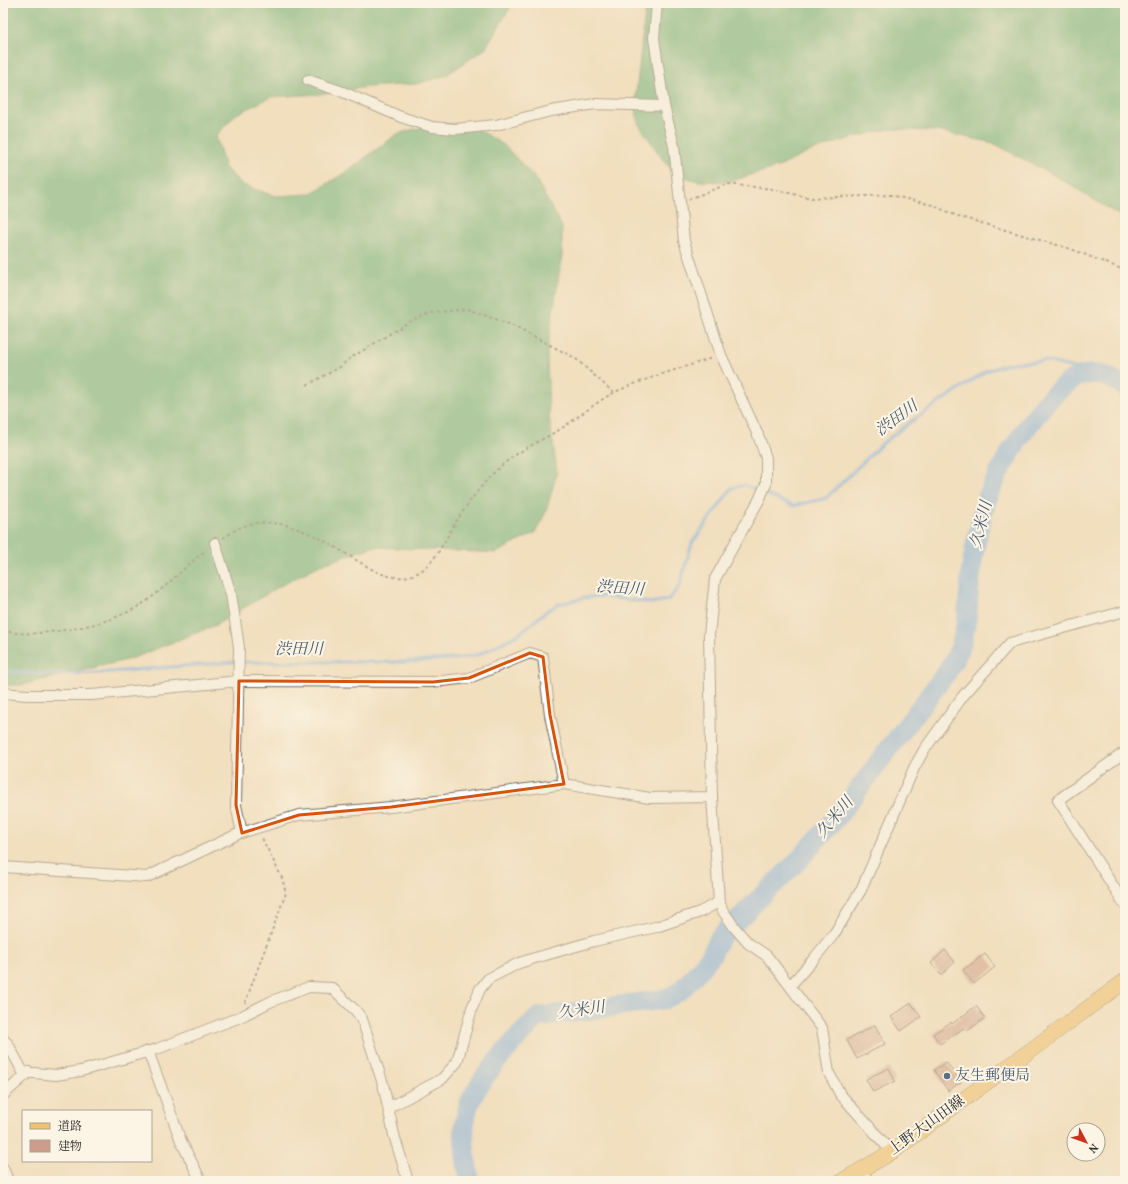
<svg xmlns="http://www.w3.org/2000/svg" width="1128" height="1184" viewBox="0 0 1128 1184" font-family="Vollkorn,'Noto Serif JP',serif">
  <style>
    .forest { fill: #62b07a; stroke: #466e52 }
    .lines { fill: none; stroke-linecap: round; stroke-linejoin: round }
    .stream { stroke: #7cb0e9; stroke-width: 3.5 }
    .river { stroke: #7cb0e9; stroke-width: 20 }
    .building { fill: #ce9c8a }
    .minor-casing { stroke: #706a5e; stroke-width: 12 }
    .primary-casing { stroke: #706a5e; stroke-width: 16 }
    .path { stroke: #706a5e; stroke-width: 2; stroke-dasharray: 3 3; stroke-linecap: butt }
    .minor { stroke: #fff; stroke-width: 10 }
    .primary { stroke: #f3c26a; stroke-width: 15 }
    .marked { fill: none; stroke: #d5540f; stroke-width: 3; stroke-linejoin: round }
    .service-dot { fill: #5c6f8a; stroke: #fcf5e5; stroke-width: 1.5 }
    .labels { text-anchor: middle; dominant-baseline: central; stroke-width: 4; stroke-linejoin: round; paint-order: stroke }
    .service-label { font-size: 15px; fill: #4e5e75; stroke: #fcf5e5; text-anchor: start }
    .street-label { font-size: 15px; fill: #2b2b2b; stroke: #fcf5e5 }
    .water-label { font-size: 16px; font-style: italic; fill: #475a6e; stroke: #fcf5e5 }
  </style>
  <rect width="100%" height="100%" fill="#fcf5e5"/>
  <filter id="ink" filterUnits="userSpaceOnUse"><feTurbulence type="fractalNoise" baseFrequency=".025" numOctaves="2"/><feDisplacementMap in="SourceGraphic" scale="8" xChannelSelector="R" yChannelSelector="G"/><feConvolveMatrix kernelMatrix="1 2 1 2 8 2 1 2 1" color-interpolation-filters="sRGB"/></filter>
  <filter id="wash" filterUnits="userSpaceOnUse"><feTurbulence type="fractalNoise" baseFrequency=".012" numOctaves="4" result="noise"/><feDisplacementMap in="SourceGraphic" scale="16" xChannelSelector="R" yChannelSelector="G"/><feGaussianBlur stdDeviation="0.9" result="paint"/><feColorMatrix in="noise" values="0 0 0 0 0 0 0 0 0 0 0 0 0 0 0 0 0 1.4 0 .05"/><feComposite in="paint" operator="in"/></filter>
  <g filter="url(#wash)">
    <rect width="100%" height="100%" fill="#f1dfbe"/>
    <path class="forest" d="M3,3h510l-28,46 -40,27 -29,8 -48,3 -48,7 -49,3 -36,18 -19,21 9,32 18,17 32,11 35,-2 36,-22 51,-38 39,-11 35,2 33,20 32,34 26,48v28l-15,96 2,64 8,57 -11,40 -11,21 -39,20 -124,-6 -54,19 -38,20 -64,39 -85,34 -110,26 -18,1z
      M646,3h479v216l-61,-38 -71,-38 -56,-12 -48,-2 -37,9 -41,13 -30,15 -53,16 -29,-1 -20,-5 -14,-13 -27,-40 -3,-20z"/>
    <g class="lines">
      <path class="stream" d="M3,671l42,3 52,-1 136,-11h170l60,-4 17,-4 39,-20 29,-24 11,-6 25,-6 17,-2 50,7 17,-3 11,-13 13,-44 40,-55 13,-3 48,21 33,-8 57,-55 26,-20 77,-52 25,-8 35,-2 28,7 7,8"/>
      <path class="river" d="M470,1181c-5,-24 -9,-46 -3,-70 6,-27 51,-76 72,-94l126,-18 15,-8 16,-17 16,-20 8,-17 78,-76 40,-45 109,-144c4,-8 10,-16 13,-24 9,-27 8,-56 12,-84 3,-18 7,-38 12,-56 9,-35 62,-120 96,-132 17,-6 32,2 45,11"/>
    </g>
    <g id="blocks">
      <path class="building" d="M945,950l10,12 -14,13 -10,-12z
        M985,954l10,13 -21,17 -11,-14z
        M911,1003l10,14 -20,14 -10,-14z
        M976,1006l9,12 -18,13 -3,-3 -24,16 -7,-10 18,-12 1,2z
        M875,1025l10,19 -28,15 -10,-19z
        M946,1062l15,20 -13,9 -14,-21z
        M889,1068l6,13 -22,11 -7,-13z"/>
    </g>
  </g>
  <g filter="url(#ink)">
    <use href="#blocks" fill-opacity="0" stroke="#706a5e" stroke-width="1"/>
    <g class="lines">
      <defs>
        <path id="minor" d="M657,3l-3,35 10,68 10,40 10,95 37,114 37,80 8,23v26l-7,16 -44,79 -6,56 3,162 7,105 4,9 12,17 13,15 19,13 55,72 7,45 11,21 52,58
          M308,80l35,12 58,25 31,10 23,2 41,-4 55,-14 44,-7 69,2
          M215,543l16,51 8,53 -3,158 6,28
          M3,693l24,2h65l147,-14 194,1 36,-4 61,-25 13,4 7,58 14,69
          M1125,752l-67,48 67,105
          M3,867l144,10 91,-43 61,-19 92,-8 173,-23 86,14 62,-1
          M790,986l22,-25 22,-27 27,-44 53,-122 10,-18 39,-54 47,-53 115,-32
          M3,1039l5,5 15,28 33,3 25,-4 76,-22 83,-32 32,-16 37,-14 23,1 24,23 6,8 21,65 11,51 14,46
          M148,1051l33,90 20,40
          M3,1095l26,-23
          M388,1108l54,-29 15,-17 15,-54 8,-19 8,-10 31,-16 16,-5 59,-17 62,-14 44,-15 19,-10
          M3,1168l5,13
          M861,1171l8,10"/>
        <path id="primary" d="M842,1181l50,-29 233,-171"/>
      </defs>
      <use href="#minor" class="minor-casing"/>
      <use href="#primary" class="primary-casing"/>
      <path class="path" d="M689,199l39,-15 44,5 39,9 79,-3 42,10 25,11 114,33 48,19 6,4
        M307,385l33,-18 9,-8 60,-37 22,-9 36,-4 42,15 66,34 39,35
        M223,538c7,-4 14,-10 21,-12 38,-13 81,14 112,34 17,10 33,21 53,16 24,-5 36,-37 48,-56 11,-17 28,-40 44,-54 18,-16 40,-25 61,-38 18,-12 34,-26 53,-36 31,-14 64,-23 97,-34
        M3,630c17,6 37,3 55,1 36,-5 72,-14 100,-39 17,-14 31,-29 48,-42
        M245,1003l41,-110 -4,-15 -20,-40"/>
      <use href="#minor" class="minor"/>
      <use href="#primary" class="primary"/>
    </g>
  </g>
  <path d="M0 0H1128V1184H0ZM530,653l13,4 7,58 14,69 -173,23 -92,8 -57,18 -6,-28 3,-124 194,1 36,-4z" fill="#f1dfbe" fill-opacity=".55" fill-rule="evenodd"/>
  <path class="marked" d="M530,653l13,4 7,58 14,69 -173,23 -92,8 -57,18 -6,-28 3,-124 194,1 36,-4z"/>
  <circle class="service-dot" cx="947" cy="1076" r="4"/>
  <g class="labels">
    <g class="service-label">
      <text x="955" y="1076">友生郵便局</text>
    </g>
    <g class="street-label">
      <text transform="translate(927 1126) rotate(-36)">上野大山田線</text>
    </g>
    <g class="water-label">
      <text transform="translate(897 419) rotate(-36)">渋田川</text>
      <text transform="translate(982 525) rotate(-76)">久米川</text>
      <text transform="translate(620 589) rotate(4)">渋田川</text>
      <text x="299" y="650">渋田川</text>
      <text transform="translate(835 818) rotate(-50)">久米川</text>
      <text transform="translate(581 1011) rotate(-8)">久米川</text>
    </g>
  </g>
  <rect width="1128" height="1184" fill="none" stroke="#fcf5e5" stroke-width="16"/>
  <rect x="22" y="1110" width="130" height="52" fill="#fcf5e5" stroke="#a8a49b"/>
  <rect x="30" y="1123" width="20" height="6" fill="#f3c26a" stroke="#a8a49b"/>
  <text x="58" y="1130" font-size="12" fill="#2b2b2b">道路</text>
  <rect x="30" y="1140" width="20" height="12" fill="#ce9c8a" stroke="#a8a49b"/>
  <text x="58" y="1150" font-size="12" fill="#2b2b2b">建物</text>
  <g transform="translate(1086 1142) rotate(131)"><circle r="19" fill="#fcf5e5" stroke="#a8a49b"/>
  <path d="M0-3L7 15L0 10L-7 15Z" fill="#c8321e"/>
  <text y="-6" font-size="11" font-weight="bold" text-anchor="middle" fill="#2b2b2b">N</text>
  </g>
</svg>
